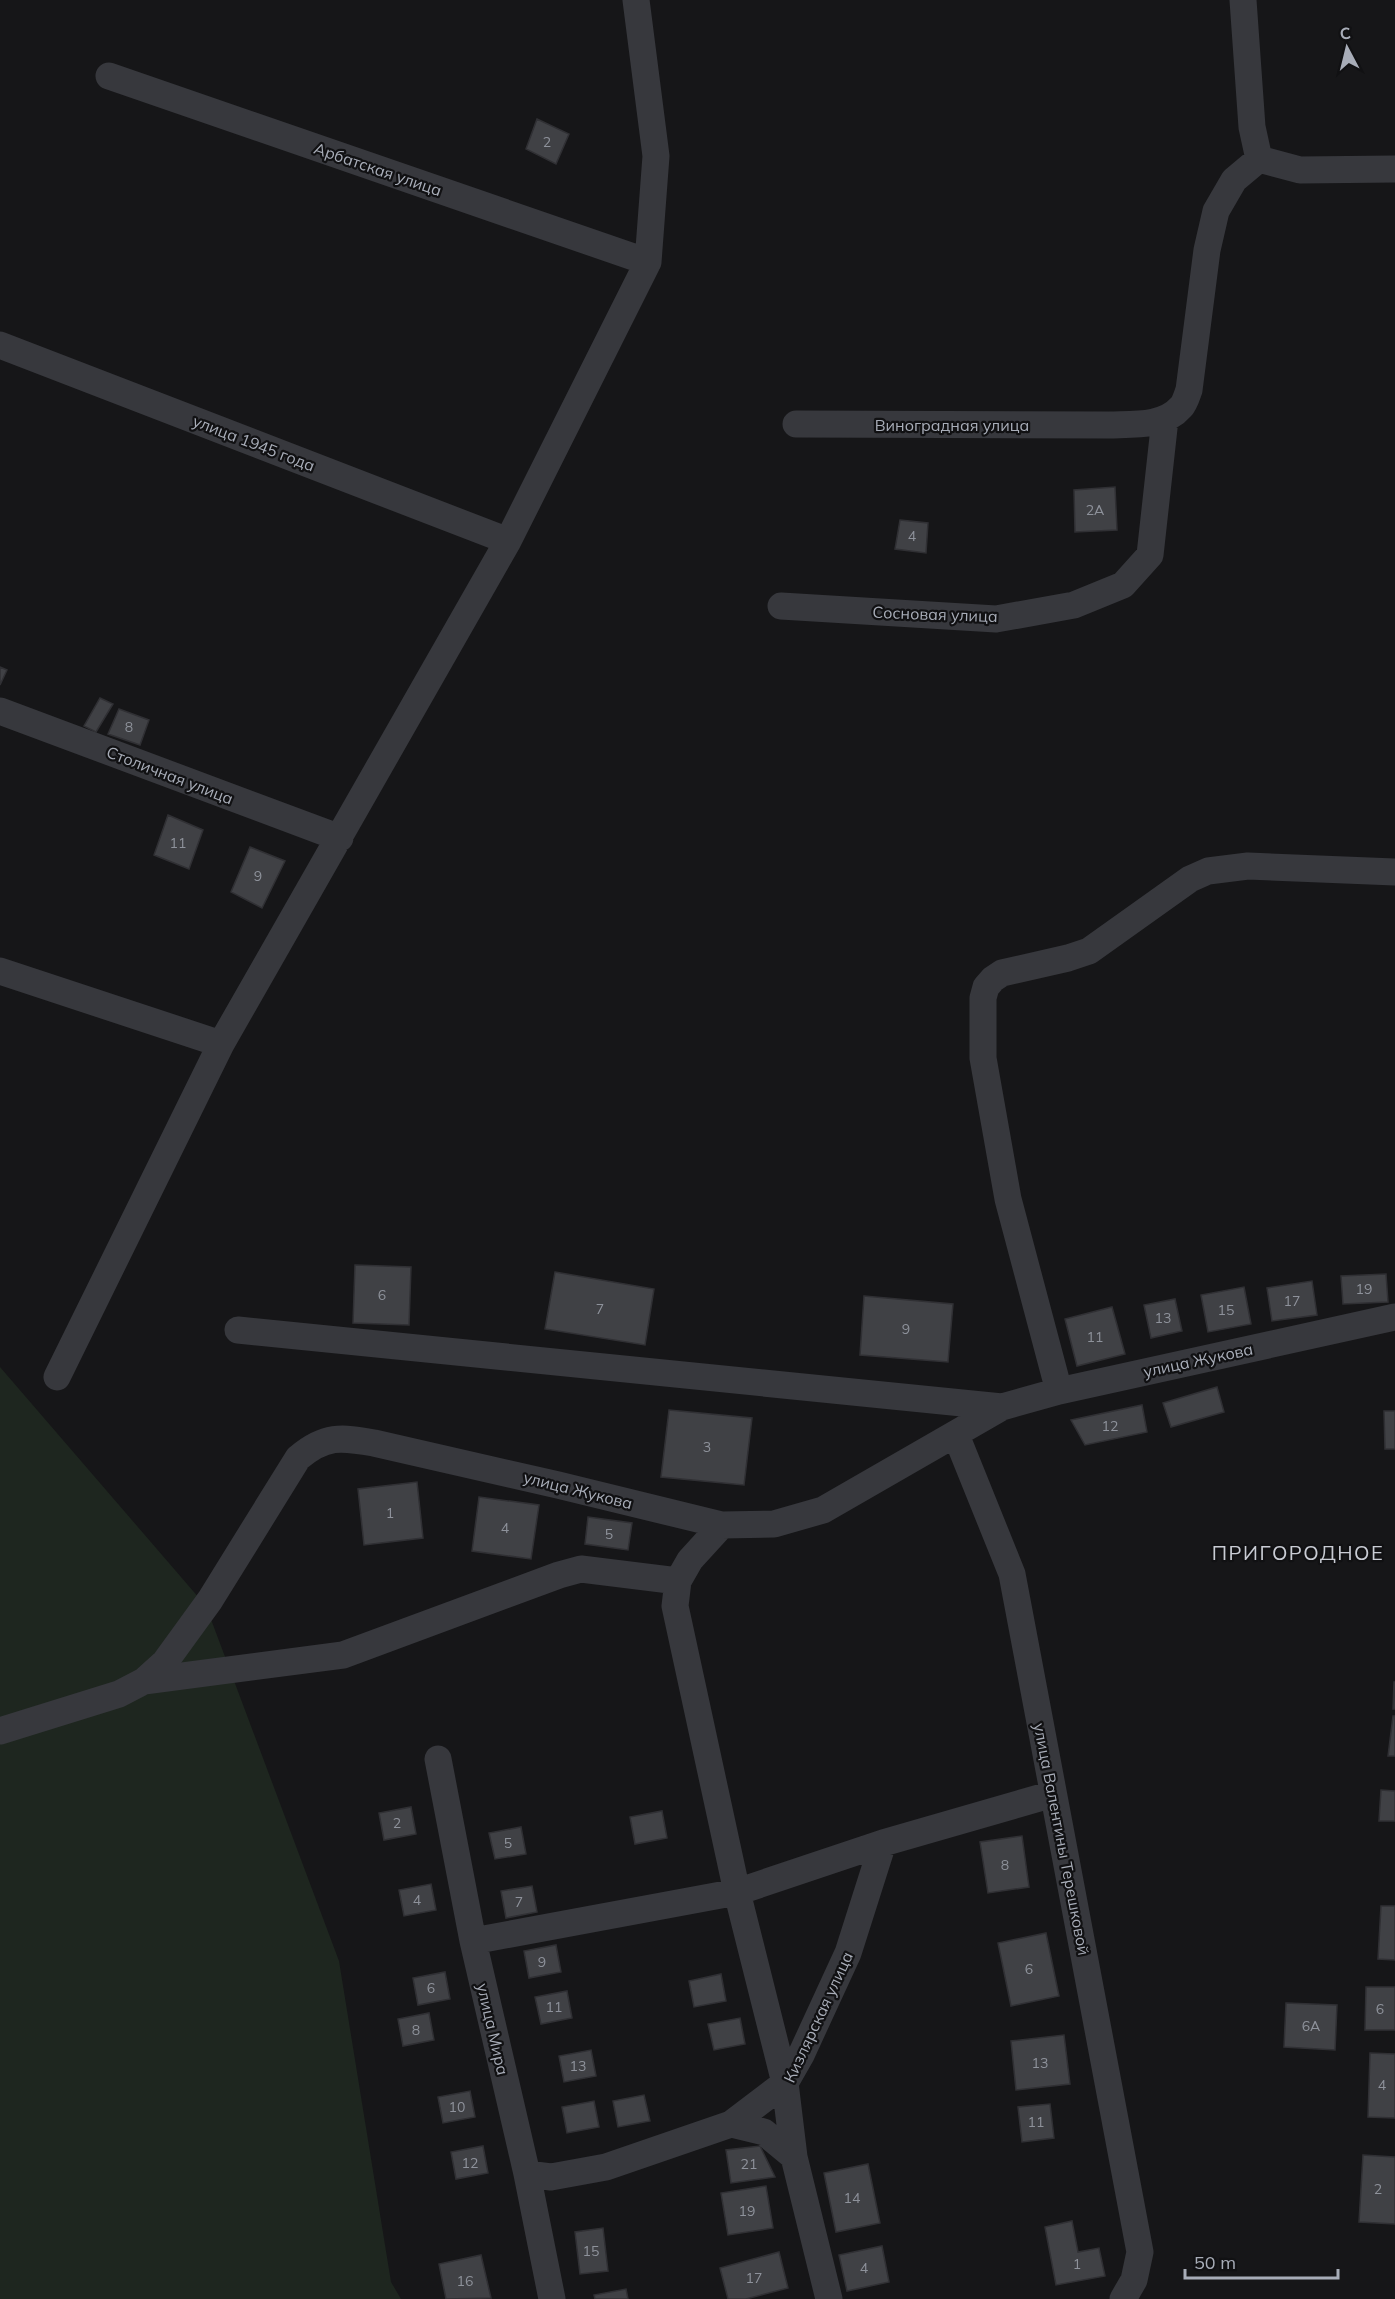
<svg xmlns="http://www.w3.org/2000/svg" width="1395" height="2299" viewBox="0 0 1395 2299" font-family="Mulish,sans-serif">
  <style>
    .green { fill: #1e261f }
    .building { fill: #404145; stroke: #303034; stroke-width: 1.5 }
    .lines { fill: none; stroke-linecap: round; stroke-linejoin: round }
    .minor { stroke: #37383d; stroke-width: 27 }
    .labels { text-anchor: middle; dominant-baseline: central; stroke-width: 4.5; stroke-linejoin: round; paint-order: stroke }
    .number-label { font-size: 14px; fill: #8e929b }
    .street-label { font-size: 16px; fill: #a8adb8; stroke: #111113 }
    .quarter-label { font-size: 20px; letter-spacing: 1.5px; fill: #c9ccd4; stroke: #111113 }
  </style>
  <rect width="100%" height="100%" fill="#161618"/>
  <path class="green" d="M0,1367l206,239 133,355 52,321 10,17h-401z"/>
  <path class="building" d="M537,119l32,15 -13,30 -30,-15z
    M1115,487l2,43 -42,2 -1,-42z
    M900,520l28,3 -2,30 -31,-4z
    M0,667l7,3 -7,15z
    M100,698l13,6 -17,28 -12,-6z
    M119,709l30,11 -9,25 -32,-11z
    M168,815l35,15 -14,39 -35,-14z
    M250,847l35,14 -23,47 -31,-16z
    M355,1265l56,2 -2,58 -56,-2z
    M555,1272l99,17 -9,56 -100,-16z
    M1386,1274l2,28 -45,2 -2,-28z
    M1312,1281l5,34 -45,6 -5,-33z
    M1244,1287l7,37 -43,8 -7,-37z
    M864,1296l89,8 -5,58 -88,-7z
    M1175,1299l7,32 -31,7 -7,-33z
    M1112,1307l13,47 -48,12 -12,-47z
    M1217,1387l7,25 -53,15 -8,-24z
    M1142,1405l5,27 -62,13 -14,-25z
    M669,1410l83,8 -8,67 -83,-8z
    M1384,1411h11v38h-10z
    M417,1482l6,56 -59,7 -6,-56z
    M479,1497l60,8 -8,54 -59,-8z
    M588,1517l44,6 -4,27 -43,-6z
    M1394,1682h1v27h-2z
    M1393,1716h2v40h-7z
    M1381,1790l14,1v30h-16z
    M411,1807l5,27 -32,6 -5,-27z
    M662,1811l5,27 -32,6 -5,-27z
    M521,1827l5,27 -31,5 -6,-26z
    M1022,1836l7,51 -41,6 -8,-51z
    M431,1884l5,26 -32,6 -5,-26z
    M532,1886l5,26 -31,6 -5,-27z
    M1381,1906h14v54l-17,-1z
    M1046,1933l13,63 -48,10 -13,-63z
    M556,1945l5,27 -32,6 -5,-27z
    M445,1972l5,27 -32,6 -5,-27z
    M721,1974l5,27 -32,6 -5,-26z
    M1366,1987h29v43h-30z
    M567,1991l5,27 -31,6 -6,-27z
    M1286,2003l51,2 -2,45 -51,-3z
    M429,2013l5,27 -31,6 -5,-27z
    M740,2018l5,26 -31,6 -6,-26z
    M1064,2035l6,49 -54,6 -5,-49z
    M591,2050l5,26 -32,6 -5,-26z
    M1370,2053l25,1v64l-27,-1z
    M470,2091l5,26 -32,6 -5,-26z
    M644,2095l6,26 -32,6 -5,-26z
    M594,2101l5,26 -32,6 -5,-26z
    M1050,2104l4,34 -32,4 -4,-35z
    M483,2146l5,27 -32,6 -5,-27z
    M760,2146l15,31 -44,6 -5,-33z
    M1363,2155l32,2v67l-36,-2z
    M868,2164l12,59 -44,9 -12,-59z
    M766,2186l7,42 -45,7 -7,-42z
    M1072,2221l6,31 21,-4 6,28 -49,9 -11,-58z
    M603,2228l5,43 -28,3 -5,-42z
    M882,2246l7,36 -42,9 -8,-36z
    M779,2252l9,36 -42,11h-18l-8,-31z
    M481,2255l10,43 -45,1 -7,-35z
    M626,2289l2,10h-33l-1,-4z"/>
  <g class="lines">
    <path class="minor" d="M1243,0l9,127 7,32
      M109,76l539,186
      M1259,159l41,11 95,-1
      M0,345l508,196
      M796,424l313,1c23,-1 55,2 72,-18 4,-4 6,-12 8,-17l18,-140 9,-39 18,-31 25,-21
      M781,606l215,13 78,-14 49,-20 27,-30 15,-136
      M0,711l340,127
      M0,971l221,73
      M238,1330l764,77
      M57,1377l164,-333 287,-503 140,-279 8,-106 -20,-156
      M1059,1391l-51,-192 -25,-141v-60l3,-11 7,-8 9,-6 66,-15 21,-7 101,-72 18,-8 40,-5 147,6
      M956,1435l56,139 128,678 -6,28 -11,19
      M144,1681l199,-26 216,-80 22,-6 97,12
      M0,1731l119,-37 25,-13 21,-19 45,-62 88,-142c27,-23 43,-21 76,-15l184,42 164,40 52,-1 49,-14 179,-103 57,-16 336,-74
      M438,1759l35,182 54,233 25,125
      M473,1941l264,-49 146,-49 170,-49
      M731,2124l33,8 30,25
      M527,2174l24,3 55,-10 125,-43 54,-41 -48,-191 -62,-286 3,-25 12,-21 32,-35
      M829,2299l-35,-142 -9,-74 16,-28 47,-102 35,-110"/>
  </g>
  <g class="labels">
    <g class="number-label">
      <text x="547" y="142">2</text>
      <text x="1095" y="510">2А</text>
      <text x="912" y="536">4</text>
      <text x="129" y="727">8</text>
      <text x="178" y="843">11</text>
      <text x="258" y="876">9</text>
      <text x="1364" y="1289">19</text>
      <text x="382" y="1295">6</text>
      <text x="1292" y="1301">17</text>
      <text x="600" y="1309">7</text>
      <text x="1226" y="1310">15</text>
      <text x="1163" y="1318">13</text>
      <text x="906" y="1329">9</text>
      <text x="1095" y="1337">11</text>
      <text x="1110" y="1426">12</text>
      <text x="707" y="1447">3</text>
      <text x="390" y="1513">1</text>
      <text x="505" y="1528">4</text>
      <text x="609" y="1534">5</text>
      <text x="397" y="1823">2</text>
      <text x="508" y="1843">5</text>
      <text x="1005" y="1865">8</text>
      <text x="417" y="1900">4</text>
      <text x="519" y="1902">7</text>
      <text x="542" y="1962">9</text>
      <text x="1029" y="1969">6</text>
      <text x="431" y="1988">6</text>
      <text x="554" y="2007">11</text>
      <text x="1380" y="2009">6</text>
      <text x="1311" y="2026">6А</text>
      <text x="416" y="2030">8</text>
      <text x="1040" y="2063">13</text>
      <text x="578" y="2066">13</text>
      <text x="1382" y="2085">4</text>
      <text x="457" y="2107">10</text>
      <text x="1036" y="2122">11</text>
      <text x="470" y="2163">12</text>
      <text x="749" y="2164">21</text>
      <text x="1378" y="2189">2</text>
      <text x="852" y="2198">14</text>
      <text x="747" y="2211">19</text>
      <text x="591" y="2251">15</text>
      <text x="1077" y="2264">1</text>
      <text x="864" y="2268">4</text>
      <text x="754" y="2278">17</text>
      <text x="465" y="2281">16</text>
    </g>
    <g class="street-label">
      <text transform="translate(378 169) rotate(19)">Арбатская улица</text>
      <text x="952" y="425">Виноградная улица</text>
      <text transform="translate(254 443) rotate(21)">улица 1945 года</text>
      <text transform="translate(935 614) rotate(2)">Сосновая улица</text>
      <text transform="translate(170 775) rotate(21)">Столичная улица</text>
      <text transform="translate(1198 1360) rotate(-12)">улица Жукова</text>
      <text transform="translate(578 1490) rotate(14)">улица Жукова</text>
      <text transform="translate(1062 1839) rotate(79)">улица Валентины Терешковой</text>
      <text transform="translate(818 2017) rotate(-65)">Кизлярская улица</text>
      <text transform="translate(493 2029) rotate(77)">улица Мира</text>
    </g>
    <g class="quarter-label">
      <text x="1298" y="1552">ПРИГОРОДНОЕ</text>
    </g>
  </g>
  <g transform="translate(1347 48) rotate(353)" stroke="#111113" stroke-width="4.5" paint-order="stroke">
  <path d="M0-4.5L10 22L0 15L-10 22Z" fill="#a8adb8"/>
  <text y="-9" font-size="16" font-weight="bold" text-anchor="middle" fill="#a8adb8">С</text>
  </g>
  <path d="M1185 2269v9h153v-9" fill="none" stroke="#a8adb8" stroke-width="3"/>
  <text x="1194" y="2269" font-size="18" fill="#a8adb8" stroke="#111113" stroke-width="4.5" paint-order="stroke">50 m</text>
</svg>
